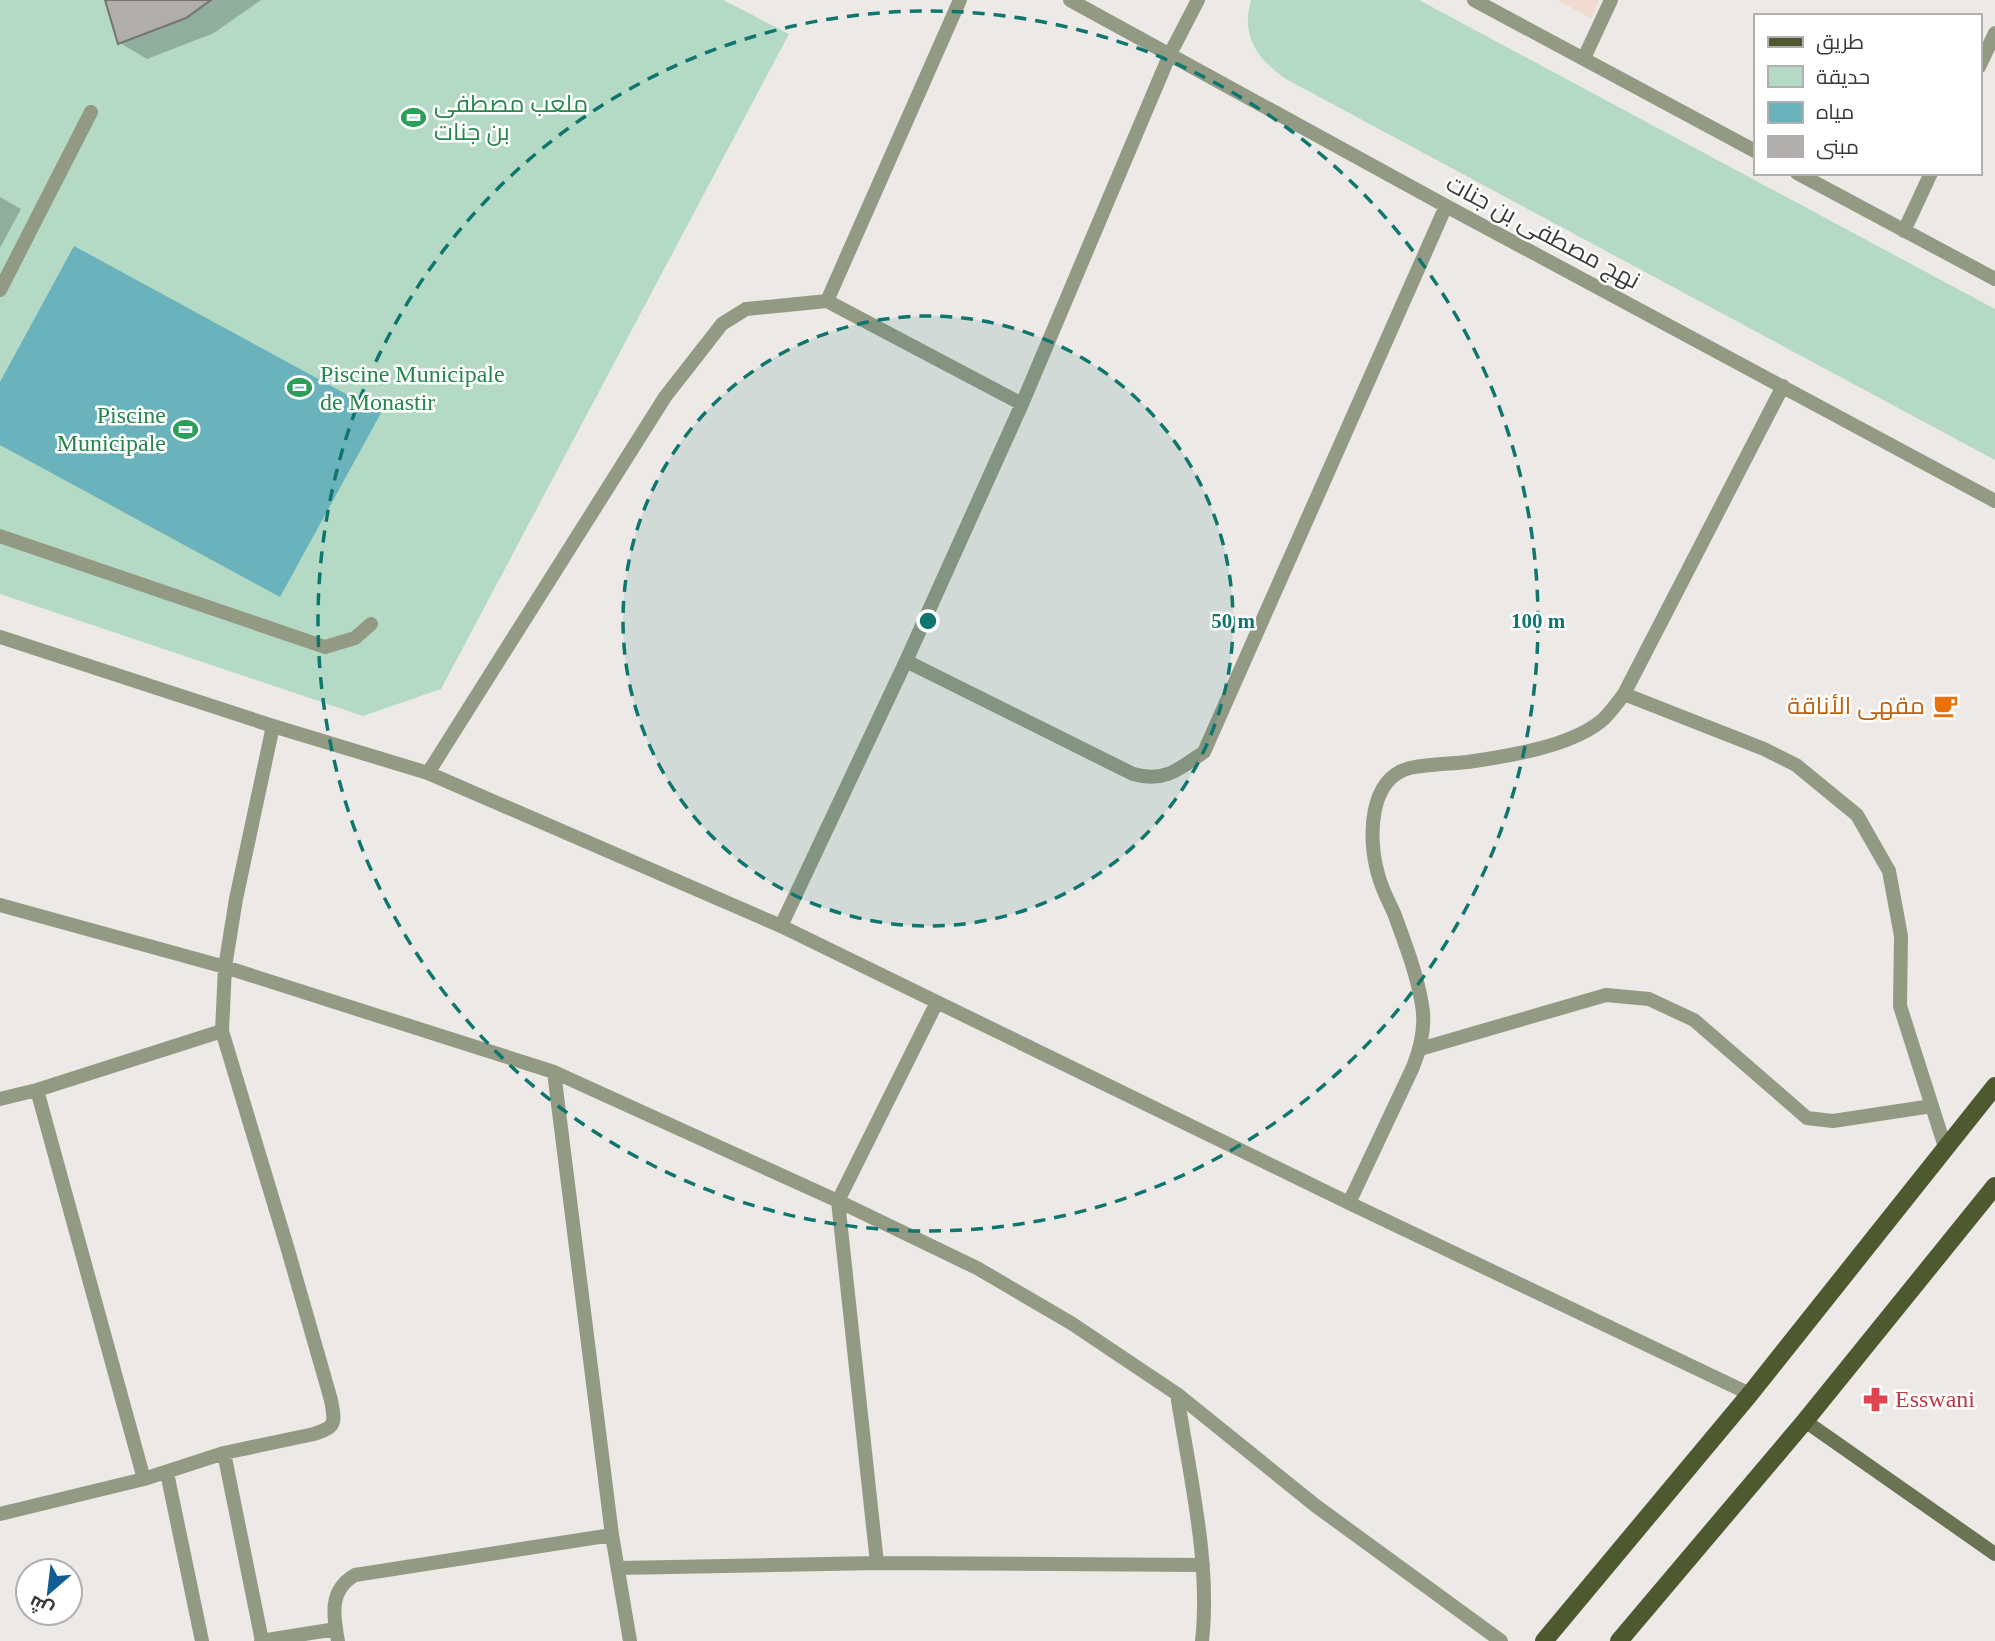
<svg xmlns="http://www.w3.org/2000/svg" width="1995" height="1641" viewBox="0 0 1995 1641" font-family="'Times New Roman',Cairo,serif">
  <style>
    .medical { fill: #f2dad1 }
    .green { fill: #b4dac5 }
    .water { fill: #6ab2bc }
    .shadow { fill: #0003 }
    .building { fill: #b0adab; stroke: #767471; stroke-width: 2 }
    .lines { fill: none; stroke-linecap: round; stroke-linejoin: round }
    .lane { stroke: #939a84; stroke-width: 14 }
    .street { stroke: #939a84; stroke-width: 14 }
    .secondary { stroke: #6a7453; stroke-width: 14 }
    .primary { stroke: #4e5930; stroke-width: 18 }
    .ring { fill: none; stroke: #0f766e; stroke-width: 3.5; stroke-dasharray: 12 9 }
    .labels { text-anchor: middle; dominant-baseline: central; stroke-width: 5; stroke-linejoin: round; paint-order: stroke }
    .leisure-label { font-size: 24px; fill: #27864d; stroke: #fff; text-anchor: start }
    .street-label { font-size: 24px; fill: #3b3a39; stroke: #fff }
    .food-label { font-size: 24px; fill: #c56008; stroke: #fff; text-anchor: end }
    .health-label { font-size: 24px; fill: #be3a42; stroke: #fff; text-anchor: start }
    .centre { fill: #0f766e; stroke: #fff; stroke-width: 3.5 }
    .ring-label { font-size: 21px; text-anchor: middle; font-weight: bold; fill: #0f766e; stroke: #fff; stroke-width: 5; stroke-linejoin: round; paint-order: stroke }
  </style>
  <rect width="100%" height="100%" fill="#ece9e6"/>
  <path class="medical" d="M1557,0h42l-8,18z"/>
  <path class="green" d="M0,0h723l66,34 -348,655 -78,27 -363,-122z
    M1251,0h168l576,309v151l-711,-382c-28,-21 -43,-42 -33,-78z"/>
  <path class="water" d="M74,246l307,167 -101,184 -280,-152v-63z"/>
  <path class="shadow" d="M107,0h154l-47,33 -67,26 -27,-16z
    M0,197l21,12 -21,39z"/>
  <path class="building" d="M105,0h106l-25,18 -68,26z"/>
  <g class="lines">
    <path class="lane" d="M0,290l91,-178
      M0,536l325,111 30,-9 16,-14
      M1420,1049l186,-54 43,4 45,21 113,98 26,3 99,-15"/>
    <path class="street" d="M1070,0l376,206 549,295
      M1474,0l281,151
      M1584,58l27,-58
      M1979,67l16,-34
      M1797,173l198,106
      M1904,231l27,-58
      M827,301l195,103
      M0,637l273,89 155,47 353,153 568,277 401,191
      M906,661l227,113c32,9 46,-5 71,-22l242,-546
      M1624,694l140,55 32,16 61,50 32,56 12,65 -1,70 45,141
      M428,773l237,-376 57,-73 24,-15 81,-8 133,-301
      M0,905l225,62 329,105 284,129 139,67 94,55 106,71 139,112 185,135
      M781,926l125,-265 116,-257 148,-350 28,-54
      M554,1072l58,463 18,106
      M37,1090l107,389
      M0,1099l37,-9 185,-59
      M1349,1203l64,-136c8,-20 13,-40 9,-62 -5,-31 -17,-62 -28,-92 -6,-13 -13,-26 -16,-39 -10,-34 -10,-96 32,-106 19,-4 39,-4 58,-6 40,-6 100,-15 132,-40 9,-7 17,-19 24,-28l159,-308
      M1177,1394c12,78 34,169 25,247
      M224,1453l38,188
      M167,1473l35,168
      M0,1514l144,-35 80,-26 90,-19c23,-7 21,-12 17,-34l-43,-150 -66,-219 3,-64 11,-68 37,-173
      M877,1563l-39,-362 99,-199
      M618,1568l259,-5 326,2
      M261,1641l75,-12
      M338,1641c-5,-26 -9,-51 17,-66l257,-40"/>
    <path class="secondary" d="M1805,1421l190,133"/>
    <path class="primary" d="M1544,1641l206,-247 245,-308
      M1619,1641l186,-220 190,-235"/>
  </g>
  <circle cx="928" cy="621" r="305" fill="#0f766e" fill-opacity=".12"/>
  <g class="ring">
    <circle cx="928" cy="621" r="305"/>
    <circle cx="928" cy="621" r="610"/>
  </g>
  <defs>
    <symbol id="stadium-bare" viewBox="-9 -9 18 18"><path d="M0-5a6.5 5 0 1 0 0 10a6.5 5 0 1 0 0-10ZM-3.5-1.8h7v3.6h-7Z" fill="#2e9e5b" stroke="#fff" stroke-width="2.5" paint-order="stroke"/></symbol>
    <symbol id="cafe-bare" viewBox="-9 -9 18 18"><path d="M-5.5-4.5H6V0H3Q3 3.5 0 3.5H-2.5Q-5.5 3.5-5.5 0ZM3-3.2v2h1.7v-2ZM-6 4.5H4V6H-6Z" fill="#e8710a" stroke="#fff" stroke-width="2.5" paint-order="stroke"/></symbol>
    <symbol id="pharmacy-bare" viewBox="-9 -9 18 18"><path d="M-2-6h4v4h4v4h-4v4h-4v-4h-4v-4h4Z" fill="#e0444e" stroke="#fff" stroke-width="2.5" paint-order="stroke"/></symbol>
  </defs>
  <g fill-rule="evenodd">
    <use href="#stadium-bare" x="396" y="100" width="35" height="35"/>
    <use href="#stadium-bare" x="282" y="370" width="35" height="35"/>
    <use href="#stadium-bare" x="168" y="412" width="35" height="35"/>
    <use href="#cafe-bare" x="1928" y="688" width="35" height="35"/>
    <use href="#pharmacy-bare" x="1858" y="1382" width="35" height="35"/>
  </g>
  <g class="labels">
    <g class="leisure-label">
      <text x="434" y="104">ملعب مصطفى<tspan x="434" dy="28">بن جنات</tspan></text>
      <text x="320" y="374">Piscine Municipale<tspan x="320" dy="28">de Monastir</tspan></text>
      <text x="166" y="415" text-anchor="end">Piscine<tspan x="166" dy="28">Municipale</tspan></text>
    </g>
    <g class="street-label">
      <text transform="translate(1543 232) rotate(28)">نهج مصطفى بن جنات</text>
    </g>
    <g class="food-label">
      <text x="1925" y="706">مقهى الأناقة</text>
    </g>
    <g class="health-label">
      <text x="1895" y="1399">Esswani</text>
    </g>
  </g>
  <circle cx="928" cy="621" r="10" class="centre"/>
  <g class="ring-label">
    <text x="1233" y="628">50 m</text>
    <text x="1538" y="628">100 m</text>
  </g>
  <rect x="1754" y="14" width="228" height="161" fill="#ffffff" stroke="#b1b0b0" stroke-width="2"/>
  <rect x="1768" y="37" width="35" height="10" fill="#4e5930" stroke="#b1b0b0" stroke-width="2"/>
  <text x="1816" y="49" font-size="21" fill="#3b3a39">طريق</text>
  <rect x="1768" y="66" width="35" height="21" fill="#b4dac5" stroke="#b1b0b0" stroke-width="2"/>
  <text x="1816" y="84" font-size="21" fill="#3b3a39">حديقة</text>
  <rect x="1768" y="102" width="35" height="21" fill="#6ab2bc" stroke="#b1b0b0" stroke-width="2"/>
  <text x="1816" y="119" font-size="21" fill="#3b3a39">مياه</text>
  <rect x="1768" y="136" width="35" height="21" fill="#b0adab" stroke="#b1b0b0" stroke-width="2"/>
  <text x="1816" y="154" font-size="21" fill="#3b3a39">مبنى</text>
  <g transform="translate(49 1592) rotate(208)"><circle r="33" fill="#ffffff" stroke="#b1b0b0" stroke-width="2"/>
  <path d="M0-5L12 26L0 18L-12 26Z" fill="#125e92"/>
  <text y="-10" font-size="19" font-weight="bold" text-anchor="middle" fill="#3b3a39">ش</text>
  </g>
</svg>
